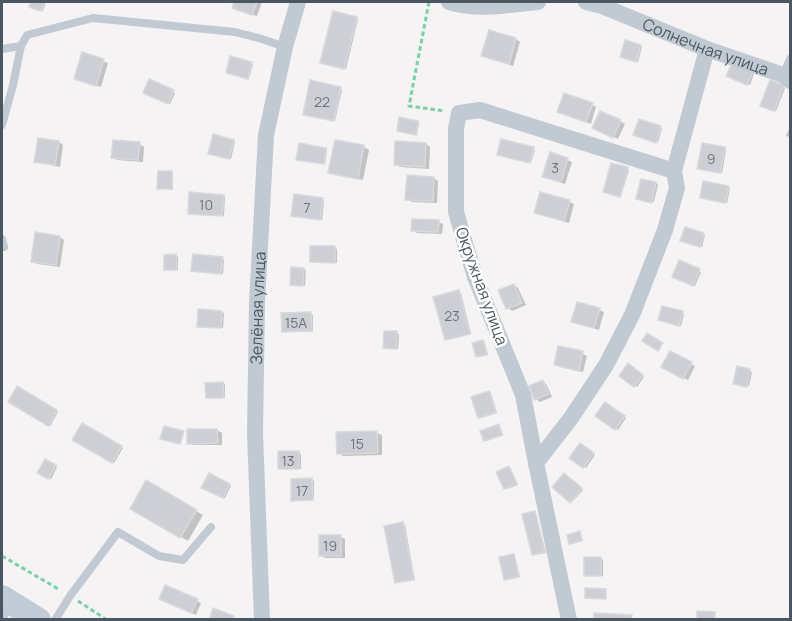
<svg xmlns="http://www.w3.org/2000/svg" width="792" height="621" viewBox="0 0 792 621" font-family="Manrope,sans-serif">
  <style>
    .shadow { fill: #0003 }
    .building { fill: #cdcfd5; stroke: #d7d9de; stroke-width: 1.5 }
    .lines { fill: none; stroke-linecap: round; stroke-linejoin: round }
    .path { stroke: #7ad0a6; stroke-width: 3; stroke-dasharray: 4.5 3; stroke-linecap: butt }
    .service { stroke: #c1cad2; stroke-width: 8 }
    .minor { stroke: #c1cad2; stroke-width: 16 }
    .secondary { stroke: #c1cbd6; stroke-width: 24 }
    .labels { text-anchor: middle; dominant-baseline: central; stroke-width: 5; stroke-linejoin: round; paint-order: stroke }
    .number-label { font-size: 14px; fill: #6b747e }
    .street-label { font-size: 16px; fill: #4a5661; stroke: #fff }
  </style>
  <rect width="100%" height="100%" fill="#f5f3f3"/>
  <path class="shadow" d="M32,2h14l-3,9 -12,-5z
    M235,2h27l-5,14 -24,-8z
    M356,18l2,1 -12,50 -23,-5z
    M516,39l4,3 -7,24 -25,-8 -5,-2z
    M641,46l1,1 -4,15 -15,-5z
    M83,54l25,9 -7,24 -21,-6z
    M231,58l22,6 -4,15 -20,-6z
    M733,65l21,9 -4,11 -22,-10z
    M149,81l26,12 -5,11 -25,-11z
    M771,82l14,6 -9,23 -14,-6z
    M340,88l2,2 -7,31 -28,-6z
    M592,105l4,2 -5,17 -28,-10z
    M620,121l5,3 -7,15 -19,-9z
    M640,121l22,7 -4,14 -21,-6z
    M418,122l1,1 -2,12 -19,-4z
    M790,128v10l-4,-3z
    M233,141l2,1 -4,17 -19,-5z
    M336,141l28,6 5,3 -6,30 -28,-5 -5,-3z
    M59,142l4,3 -3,22 -20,-4 -4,-2z
    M139,144l5,3 -1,15 -26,-2 -4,-3z
    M426,144l4,3 -1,22 -29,-2 -5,-3z
    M326,149l1,1 -2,14 -26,-4z
    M533,149l2,1 -4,13 -31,-7z
    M724,149l2,1 -4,23 -21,-4z
    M551,154l21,8 -7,22 -16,-5z
    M627,169l2,1 -8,26 -15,-4z
    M172,173l1,1v16l-14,-2z
    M434,178l4,3 -1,22 -25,-1 -5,-3z
    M642,180l16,4 -4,18 -14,-3z
    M728,187l2,1 -3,15 -24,-5z
    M541,193l29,9 4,2 -5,19 -29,-8 -4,-3z
    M223,196l2,1 -1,19 -33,-2z
    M322,200l2,1 -2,19 -28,-4z
    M438,222l5,2 -1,10 -25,-1 -4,-3z
    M686,229l19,6 -3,12 -18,-6z
    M59,237l5,3 -4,27 -23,-3 -5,-3z
    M335,248l2,1v14l-25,-1z
    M176,256l2,1v13l-12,-1z
    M222,259l2,1 -1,14 -29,-3z
    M680,262l21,10 -6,14 -21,-9z
    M293,269l13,1 -1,16 -13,-2z
    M514,285l4,3 8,17 -14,6 -4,-3 -8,-17z
    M459,292l2,1 10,41 -23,6 -2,-1z
    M599,310l5,2 -5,18 -21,-6 -5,-3z
    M222,312l2,1 -1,15 -22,-1z
    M682,312l2,2 -3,12 -20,-5z
    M311,314l2,1v16h-30z
    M386,332l13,2 -1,15 -13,-1z
    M483,342l2,1 3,12 -9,2 -1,-1z
    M582,353l5,3 -4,16 -23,-5 -5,-2z
    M670,353l25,13 -7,14 -25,-13z
    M628,365l16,12 -7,10 -16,-11z
    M738,368l14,4 -3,14 -12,-2z
    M543,382l4,3 5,12 -12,5 -4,-3z
    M223,383l2,1v14l-18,-1z
    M18,388l40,24 -8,14 -40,-24z
    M489,392l2,1 6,20 -16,5 -2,-1z
    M605,404l21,14 -8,12 -21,-14z
    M83,425l40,23 -9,15 -40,-23z
    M498,426l2,1 3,8 -16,6 -2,-1z
    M217,430l5,3v12h-29l-5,-2z
    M377,433l5,2v20l-39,1 -4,-3z
    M580,445l15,10 -9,13 -15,-10z
    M299,453l2,1v15l-22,-1z
    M46,461l11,6 -6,12 -12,-6z
    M509,468l2,1 7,16 -11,4 -2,-1z
    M209,475l22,11 -6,12 -22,-10z
    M566,476l17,14 -11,12 -1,-1z
    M312,480l2,1v19h-21z
    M146,482l57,33 -15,26 -56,-33z
    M534,513l2,1 10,39 -11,2 -2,-1z
    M403,524l2,1 10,55 -17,3 -1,-1z
    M580,533l1,1 2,7 -11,3 -1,-1z
    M341,537l4,2v19h-20l-4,-3z
    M513,555l2,2 5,20 -13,3 -1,-1z
    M601,558l2,2v16h-16z
    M165,601h32l4,2 -5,12z"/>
  <path class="building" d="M31,2h14l-4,9 -12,-4z
    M234,2h23l-5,13 -20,-7z
    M333,11l24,6 -13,52 -24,-6z
    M489,30l27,8 -7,26 -28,-8z
    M625,40l16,5 -5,17 -16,-5z
    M82,52l22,7 -8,27 -22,-7z
    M230,56l22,6 -4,17 -22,-6z
    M732,63l21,9 -6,13 -21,-9z
    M149,79l25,11 -6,14 -25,-11z
    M310,80l31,7 -7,34 -31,-6z
    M770,80l14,5 -10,26 -14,-5z
    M564,93l29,10 -7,19 -29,-10z
    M600,111l21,9 -8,18 -21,-10z
    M399,117l19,4 -2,14 -19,-4z
    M639,119l22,7 -5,17 -23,-8z
    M213,134l21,6 -5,19 -21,-5z
    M38,138l21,3 -4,24 -21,-3z
    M501,139l33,8 -4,16 -33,-8z
    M113,140l27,2 -2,18 -27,-2z
    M335,140l29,5 -6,34 -30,-6z
    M395,141l31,2 -1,24 -31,-2z
    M299,143l27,5 -2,16 -28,-4z
    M702,143l23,4 -5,26 -23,-4z
    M550,152l18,6 -7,24 -19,-5z
    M611,163l17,4 -8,30 -17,-5z
    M158,171h14v18h-15z
    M407,175l27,2 -1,24 -28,-1z
    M641,179l15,3 -4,21 -16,-4z
    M703,181l26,5 -4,17 -25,-5z
    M189,192l35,3 -2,21 -34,-2z
    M540,192l30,8 -6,21 -30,-8z
    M294,194l29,4 -3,22 -29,-4z
    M412,219l27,1 -1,12 -27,-1z
    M685,227l19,6 -4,14 -20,-6z
    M35,232l25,4 -4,29 -25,-3z
    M310,246h25v17l-25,-1z
    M176,254l1,16h-13v-15z
    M193,254l30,3 -2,17 -30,-3z
    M679,260l21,9 -7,17 -21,-9z
    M291,267l13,1 -1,18 -13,-1z
    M514,284l8,19 -16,6 -8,-19z
    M459,290l11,44 -25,6 -12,-43z
    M577,302l23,6 -6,20 -23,-6z
    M662,306l21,5 -4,15 -21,-6z
    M198,309l24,2 -1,17 -24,-1z
    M311,312l1,19 -30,1 -1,-19z
    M384,331h13l-1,18 -13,-1z
    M647,333l16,10 -5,8 -16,-10z
    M483,340l4,14 -11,3 -4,-14z
    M558,346l25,5 -4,20 -25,-6z
    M670,351l22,11 -9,17 -22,-12z
    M628,363l15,12 -9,12 -15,-11z
    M737,366l13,3 -3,18 -14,-3z
    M543,380l6,14 -15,6 -5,-14z
    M223,382l1,16h-18l-1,-15z
    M17,386l40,24 -9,16 -40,-24z
    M489,391l7,21 -18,6 -7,-21z
    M605,402l20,14 -10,14 -20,-14z
    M82,423l40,23 -10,17 -40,-23z
    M499,424l3,11 -18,6 -4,-10z
    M164,426l20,5 -4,13 -20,-5z
    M187,429h30l1,14 -31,1z
    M377,431l1,22 -41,1 -1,-22z
    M580,443l14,10 -11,15 -14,-10z
    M278,451h21v18h-21z
    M45,459l11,6 -8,14 -11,-6z
    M509,466l8,18 -13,5 -8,-17z
    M209,473l21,11 -7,14 -22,-10z
    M564,473l18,15 -12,15 -18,-16z
    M312,478l1,22 -22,1v-22z
    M146,480l51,30 -17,28 -50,-29z
    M535,511l10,41 -13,3 -10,-41z
    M403,522l11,57 -19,4 -11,-57z
    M580,531l2,9 -13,4 -2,-9z
    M319,535h22v21h-22z
    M514,554l5,22 -15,4 -5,-23z
    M584,557h17v19h-17z
    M165,585l33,14 -7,14 -32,-14z
    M585,588l21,1v10l-21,-1z
    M213,608l21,8 -2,4h-23z
    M697,611l18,1v8h-18z
    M594,613l38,2 -1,5h-37z"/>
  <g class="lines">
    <path class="path" d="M429,2l-20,104 36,5
      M2,556l58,34
      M78,601l29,19"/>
    <path class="service" d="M2,49l19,-3
      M783,75l7,-16
      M2,125l11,-40 8,-39 6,-11 66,-17 142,14 27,7 23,8
      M2,239l2,8
      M2,619l8,-13
      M55,620l15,-24 48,-64 41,24 24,4 28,-33"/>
    <g class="minor">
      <path d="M449,2c29,9 59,3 89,0"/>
      <path id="s1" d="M586,2l16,4 105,43 76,26 7,6"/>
      <path d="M536,463l35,-45 35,-53 26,-50 33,-85 12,-42 -3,-17 33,-122"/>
      <path id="s2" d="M262,620l-7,-187 2,-130 9,-168 19,-88 13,-45"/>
      <path d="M569,620l-33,-157 -13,-68 -48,-118 -19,-65v-83l3,-16 21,-3 194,61"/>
    </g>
    <path class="secondary" d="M2,597l37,23"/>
  </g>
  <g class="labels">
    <g class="number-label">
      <text x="322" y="101">22</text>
      <text x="711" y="158">9</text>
      <text x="555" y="167">3</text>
      <text x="206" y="204">10</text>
      <text x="307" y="207">7</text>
      <text x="452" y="315">23</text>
      <text x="296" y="322">15А</text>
      <text x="357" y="443">15</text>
      <text x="288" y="460">13</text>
      <text x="302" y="490">17</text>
      <text x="330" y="545">19</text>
    </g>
    <g class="street-label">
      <text stroke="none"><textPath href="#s1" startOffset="128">Солнечная улица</textPath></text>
      <text transform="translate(482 286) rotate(70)">Окружная улица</text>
      <text stroke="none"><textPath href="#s2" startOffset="312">Зелёная улица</textPath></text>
    </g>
  </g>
  <rect width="792" height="621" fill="none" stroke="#4a5661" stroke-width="6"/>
</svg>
